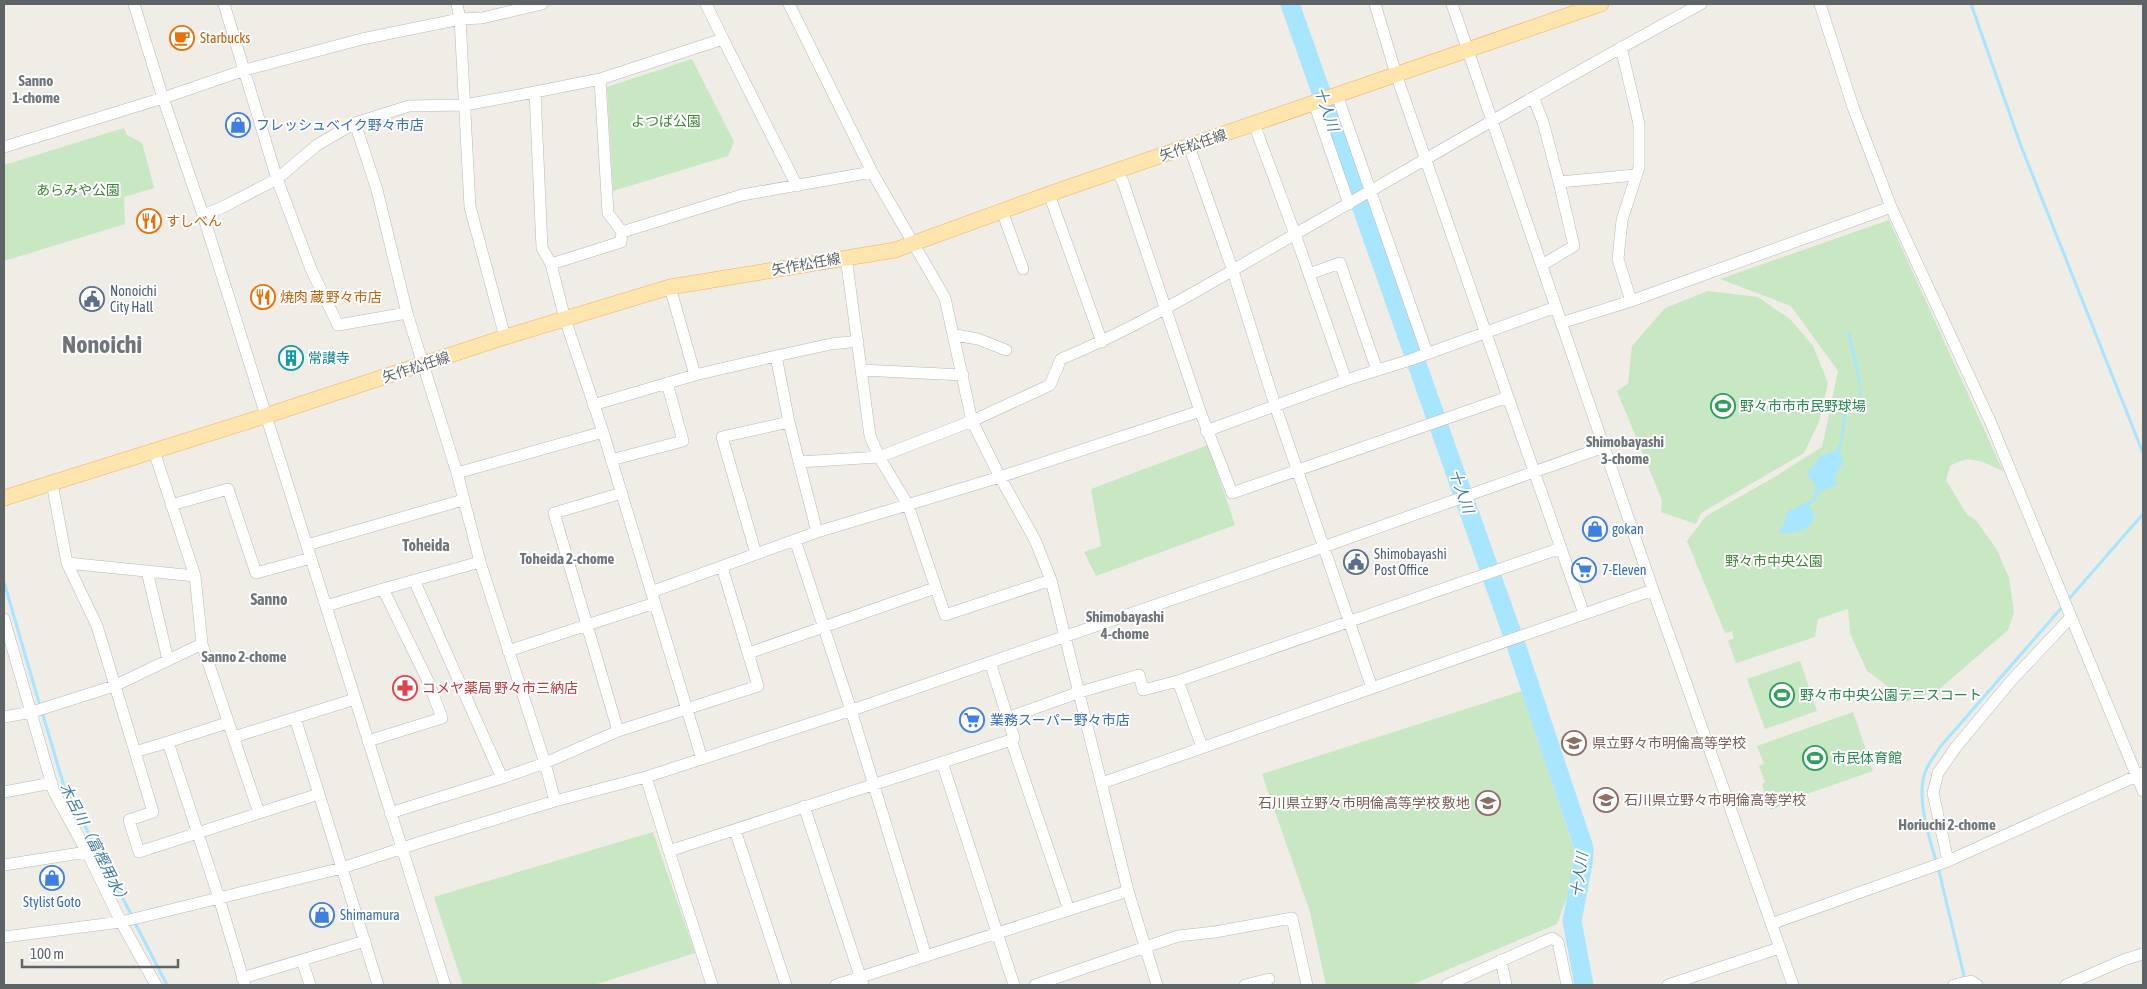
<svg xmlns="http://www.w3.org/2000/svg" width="2147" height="989" viewBox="0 0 2147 989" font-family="'Asap Condensed','Noto Sans JP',sans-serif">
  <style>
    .green { fill: #c8e7c3 }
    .water { fill: #a8e5fe }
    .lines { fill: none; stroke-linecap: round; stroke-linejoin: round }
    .stream { stroke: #a8e5fe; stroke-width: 3 }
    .river { stroke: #a8e5fe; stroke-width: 19 }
    .minor-casing { stroke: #b6b9bc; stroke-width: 12 }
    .major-casing { stroke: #f0b25f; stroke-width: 16 }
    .minor { stroke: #fff; stroke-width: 11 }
    .major { stroke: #fee5ad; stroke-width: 15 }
    .labels { text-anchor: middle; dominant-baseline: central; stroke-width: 4; stroke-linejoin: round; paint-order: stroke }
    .food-label { font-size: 14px; fill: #c56008; stroke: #fff; text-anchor: start }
    .park-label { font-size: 14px; fill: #3e8536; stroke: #fff }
    .shop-label { font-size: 14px; fill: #366cbe; stroke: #fff; text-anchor: start }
    .street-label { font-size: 14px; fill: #5e6366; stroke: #fff }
    .service-label { font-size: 14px; fill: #4e5e75; stroke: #fff; text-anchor: start }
    .culture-label { font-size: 14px; fill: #0d838f; stroke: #fff; text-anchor: start }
    .leisure-label { font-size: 14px; fill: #27864d; stroke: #fff; text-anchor: start }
    .health-label { font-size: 14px; fill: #be3a42; stroke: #fff; text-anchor: start }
    .education-label { font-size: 14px; fill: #785e54; stroke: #fff; text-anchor: start }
    .neighbourhood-label { font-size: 15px; font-weight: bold; fill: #6f7578; stroke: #fff }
    .water-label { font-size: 15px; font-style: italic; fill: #3e7b9f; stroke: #fff }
    .quarter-label { font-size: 16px; font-weight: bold; fill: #6f7578; stroke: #fff }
    .town-label { font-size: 24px; font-weight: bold; fill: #6f7578; stroke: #fff }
  </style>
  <rect width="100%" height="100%" fill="#f0ece6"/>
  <path class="green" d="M692,59l42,83 -6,14 -115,35 -6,-104z
    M124,128l3,7 15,8 12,45 -30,9 1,27 -121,37v-96z
    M1889,220l114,251c-22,-9 -31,-18 -53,-5l-4,14 21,35 8,4 22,31 12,28 5,35 -6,17 -71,61 -29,10 -41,-30 -17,-38 -2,-24 -30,10 -3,18 -79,26 -8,-22 6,-3 -2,-7 -7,2 -38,-92 19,-25 67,-38 49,-31 16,-76 -47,-65 -71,-27z
    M1708,291l50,6 32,22 23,27 15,37 -9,39 -15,31 -103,60 -5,11 -35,-12 1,-12 -45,-109 11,-7 4,-38 33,-38z
    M1208,445l27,80 -139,51 -12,-24 17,-6 -10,-57z
    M1800,661l17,50 -52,18 -18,-50z
    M1522,691l57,173 -22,60 -146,61h-85l-16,-73 -48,-138z
    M1853,712l20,59 -69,24v3l-34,12 -8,-26 3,-2 -6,-16 5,-2 -7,-18z
    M653,832l42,121 -101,32h-131l-29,-88z"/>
  <path class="water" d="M1847,333h3l10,43 1,28 -13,3 -8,46 3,10 -8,12 2,10 -18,7 -3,8 -6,4v4l5,6c-2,16 -22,20 -36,19l-1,-2 6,-6 2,-11 3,-3 24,-12 3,-12 -9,-13c3,-7 9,-9 12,-17l18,-7 3,-8 5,-37 5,-3h9v-17z"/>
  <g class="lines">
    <path class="stream" d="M1971,4l50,142 122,307
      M4,582l36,124
      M2068,600l75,-86
      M42,712l22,74 68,130
      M1936,861c-7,-24 -21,-66 -10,-91 3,-8 10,-16 14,-23l124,-142
      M1938,867l27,113
      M134,921l33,64"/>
    <path class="river" d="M1290,4l226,641 68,203 -1,16 -11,57 12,64"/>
    <defs>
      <path id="minor" d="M134,4l29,94 40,117 242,770
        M224,4l53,175 34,90 27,56 69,-12
        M457,4l3,15 10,188 35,130
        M789,4l83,168 73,126 27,123 28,56 35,63 16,40 77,311 29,94
        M1375,4l21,70 112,323
        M1452,4l201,586 140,395
        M1820,4l33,103 38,100 99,214 153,370
        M723,39l74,147
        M1621,47l18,77v43l-17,53 -4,39 13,42
        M600,79l8,134 14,19
        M1337,95l90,258
        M1533,97l10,25 16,60
        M1314,103l35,101
        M355,123l22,67 30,123 50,160 23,89 65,201 10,38
        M1254,124l41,110 51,146
        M1189,146l44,125 42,134 97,283 281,-98
        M4,147l159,-49 82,-28 117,-31 98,-20 22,-1 60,-14
        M1117,171l6,11 77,229
        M1049,194l53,148
        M1002,211l21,58
        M203,215l18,-7 56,-29 40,-34 38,-22 54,-17 56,-1 70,-13
        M846,257l24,179 9,21 29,48 37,110 106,-35
        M551,264l70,-22 1,-10 120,-37 130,-23
        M1542,265l32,-19 -15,-64 77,-7
        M1309,274l31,-11 37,107
        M670,287l25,88
        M1561,323l70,-22 260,-94
        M955,335l23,4 28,11
        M776,356l55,-12 27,-3
        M861,370l102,5
        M593,405l102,-30 81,-19 13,66 10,40 80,-5 93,-36 78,-36 11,-26c83,-34 159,-82 236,-126 135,-77 268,-156 404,-229
        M1206,431l140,-51 64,-20 146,-53
        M603,432l99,327
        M611,460l72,-19 -16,-58
        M799,462l18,70
        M457,473l146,-41 -38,-113 -14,-55 -9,-16 -7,-156 65,-13 123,-40 -17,-35
        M52,483l15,80 30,63 38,126 33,-10 51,156 26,87
        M171,505l57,-16 28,84 55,-15
        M795,540l56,170 75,246
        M307,545l156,-45
        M756,554l-34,-117 67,-15
        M67,563l128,13
        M147,571l21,89
        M414,580l88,198
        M383,589l97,-27
        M651,592l166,-60 183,-55 200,-66 32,82 276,-96 76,217
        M326,606l57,-17 45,92 14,37 -74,23
        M4,619l50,173 33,60 34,70 35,63
        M508,651l79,-26 -33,-112 68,-20
        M749,653l186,-65
        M4,717l28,-5 82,-26 88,-42
        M1007,718l73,-26 59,-17 4,15 35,-9
        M618,731l-31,-106 68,-22
        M234,737l121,-38
        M1011,740l58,170
        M168,742l59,-19
        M1202,747l-24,-66 383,-133
        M135,752l18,60 -24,8 10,32 120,-39 -57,-169 -7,-68 -41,-125
        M942,762l72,223
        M646,777l23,74 342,-111 3,-2 -24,-76
        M1102,783l270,-95
        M4,792l48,-9
        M319,794l59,191
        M804,806l59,179
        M259,813l60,-19 -24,-76
        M390,813l112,-35 43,-15 73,-32 140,-45 -36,-119
        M735,830l51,155
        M669,851l43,134
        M1948,861l-15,-68 5,-20 18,-26 55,-66 60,-64
        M4,865l83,-13
        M1771,924l177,-63 195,-88
        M4,937l117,-15 221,-54 85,-28 128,-39 91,-24 212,-69 454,-157 292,-104
        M302,960l8,25
        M1501,960l5,25
        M242,978l123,-37
        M836,985l292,-94
        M1035,985l143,-49 37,-4 77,-14 15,67
        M1245,985l24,-6
        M1447,985l105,-47 6,4 9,43
        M1668,985l111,-37
        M1954,985l17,-4 6,4
        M2066,985l60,-26 17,-5"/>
      <path id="major" d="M4,498l261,-82 240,-79 165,-50 225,-37 154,-56 552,-190"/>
    </defs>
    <use href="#minor" class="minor-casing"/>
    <use href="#major" class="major-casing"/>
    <use href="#minor" class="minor"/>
    <use href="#major" class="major"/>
  </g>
  <defs>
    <symbol id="cafe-ring" viewBox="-11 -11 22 22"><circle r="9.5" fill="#fff" stroke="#e8710a" stroke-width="1.5"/><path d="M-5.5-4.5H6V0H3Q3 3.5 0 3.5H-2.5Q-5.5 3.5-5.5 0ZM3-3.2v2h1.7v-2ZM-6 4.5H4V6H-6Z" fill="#e8710a"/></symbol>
    <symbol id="shop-ring" viewBox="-11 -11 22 22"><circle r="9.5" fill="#fff" stroke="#3f7fe0" stroke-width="1.5"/><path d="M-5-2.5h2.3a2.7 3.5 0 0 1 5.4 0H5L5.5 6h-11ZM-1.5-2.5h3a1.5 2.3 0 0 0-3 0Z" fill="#3f7fe0"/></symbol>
    <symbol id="restaurant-ring" viewBox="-11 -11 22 22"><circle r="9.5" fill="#fff" stroke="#e8710a" stroke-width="1.5"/><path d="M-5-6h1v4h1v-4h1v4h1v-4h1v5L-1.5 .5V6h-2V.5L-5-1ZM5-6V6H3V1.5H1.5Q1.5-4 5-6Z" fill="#e8710a"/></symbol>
    <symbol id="civic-ring" viewBox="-11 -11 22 22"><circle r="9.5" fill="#fff" stroke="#5c6f8a" stroke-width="1.5"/><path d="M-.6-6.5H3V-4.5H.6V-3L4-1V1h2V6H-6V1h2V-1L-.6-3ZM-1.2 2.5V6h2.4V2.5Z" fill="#5c6f8a"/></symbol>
    <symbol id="building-ring" viewBox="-11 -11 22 22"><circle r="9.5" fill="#fff" stroke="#0f9aa8" stroke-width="1.5"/><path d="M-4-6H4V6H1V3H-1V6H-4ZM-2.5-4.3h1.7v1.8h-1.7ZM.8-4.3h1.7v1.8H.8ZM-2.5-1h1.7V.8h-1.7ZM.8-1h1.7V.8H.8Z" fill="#0f9aa8"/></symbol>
    <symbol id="stadium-ring" viewBox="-11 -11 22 22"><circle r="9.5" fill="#fff" stroke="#2e9e5b" stroke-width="1.5"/><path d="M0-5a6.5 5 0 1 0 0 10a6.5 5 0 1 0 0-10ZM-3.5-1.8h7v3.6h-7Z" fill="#2e9e5b"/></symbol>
    <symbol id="supermarket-ring" viewBox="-11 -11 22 22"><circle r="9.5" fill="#fff" stroke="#3f7fe0" stroke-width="1.5"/><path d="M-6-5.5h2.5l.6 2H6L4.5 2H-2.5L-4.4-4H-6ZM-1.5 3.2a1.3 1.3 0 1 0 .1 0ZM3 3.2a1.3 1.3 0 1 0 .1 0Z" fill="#3f7fe0"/></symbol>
    <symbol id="pharmacy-ring" viewBox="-11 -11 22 22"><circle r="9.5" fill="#fff" stroke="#e0444e" stroke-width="1.5"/><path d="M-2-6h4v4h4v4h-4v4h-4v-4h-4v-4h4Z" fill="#e0444e"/></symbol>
    <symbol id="school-ring" viewBox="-11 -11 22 22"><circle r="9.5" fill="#fff" stroke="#8d6e63" stroke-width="1.5"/><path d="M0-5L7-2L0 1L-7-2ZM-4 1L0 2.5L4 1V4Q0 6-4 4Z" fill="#8d6e63"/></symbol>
  </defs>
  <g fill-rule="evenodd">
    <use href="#cafe-ring" x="168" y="24" width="28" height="28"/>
    <use href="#shop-ring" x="224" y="111" width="28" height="28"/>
    <use href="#restaurant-ring" x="135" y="207" width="28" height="28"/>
    <use href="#restaurant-ring" x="249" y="283" width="28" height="28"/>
    <use href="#civic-ring" x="78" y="285" width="28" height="28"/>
    <use href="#building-ring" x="277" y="344" width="28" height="28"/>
    <use href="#stadium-ring" x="1709" y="392" width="28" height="28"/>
    <use href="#shop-ring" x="1581" y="515" width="28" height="28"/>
    <use href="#civic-ring" x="1342" y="548" width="28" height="28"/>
    <use href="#supermarket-ring" x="1570" y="556" width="28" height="28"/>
    <use href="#pharmacy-ring" x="391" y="674" width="28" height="28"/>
    <use href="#stadium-ring" x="1768" y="681" width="28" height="28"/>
    <use href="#supermarket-ring" x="958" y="706" width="28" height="28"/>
    <use href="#school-ring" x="1560" y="729" width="28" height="28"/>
    <use href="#stadium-ring" x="1801" y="744" width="28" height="28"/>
    <use href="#school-ring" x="1592" y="786" width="28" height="28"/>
    <use href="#school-ring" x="1474" y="789" width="28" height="28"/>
    <use href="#shop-ring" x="38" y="864" width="28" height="28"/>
    <use href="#shop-ring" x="308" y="901" width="28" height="28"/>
  </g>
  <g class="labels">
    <g class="food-label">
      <text x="200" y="38">Starbucks</text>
      <text x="166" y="221">すしべん</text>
      <text x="280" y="297">焼肉 蔵 野々市店</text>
    </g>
    <g class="park-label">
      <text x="666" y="121">よつば公園</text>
      <text x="78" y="190">あらみや公園</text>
      <text x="1774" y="561">野々市中央公園</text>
    </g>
    <g class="shop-label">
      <text x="256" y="125">フレッシュベイク野々市店</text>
      <text x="1612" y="529">gokan</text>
      <text x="1602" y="570">7-Eleven</text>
      <text x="990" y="720">業務スーパー野々市店</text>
      <text x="52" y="902" text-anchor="middle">Stylist Goto</text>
      <text x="340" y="915">Shimamura</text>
    </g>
    <g class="street-label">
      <text transform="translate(1193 145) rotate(-19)">矢作松任線</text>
      <text transform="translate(806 264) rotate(-10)">矢作松任線</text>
      <text transform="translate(416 367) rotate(-18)">矢作松任線</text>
    </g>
    <g class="service-label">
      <text x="110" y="291">Nonoichi<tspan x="110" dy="16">City Hall</tspan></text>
      <text x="1374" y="554">Shimobayashi<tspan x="1374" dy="16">Post Office</tspan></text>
    </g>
    <g class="culture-label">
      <text x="308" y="358">常讃寺</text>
    </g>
    <g class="leisure-label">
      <text x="1740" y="406">野々市市市民野球場</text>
      <text x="1800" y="695">野々市中央公園テニスコート</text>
      <text x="1832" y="758">市民体育館</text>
    </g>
    <g class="health-label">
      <text x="422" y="688">コメヤ薬局 野々市三納店</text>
    </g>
    <g class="education-label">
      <text x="1592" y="743">県立野々市明倫高等学校</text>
      <text x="1624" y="800">石川県立野々市明倫高等学校</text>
      <text x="1470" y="803" text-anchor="end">石川県立野々市明倫高等学校 敷地</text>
    </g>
    <g class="neighbourhood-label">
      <text x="36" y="80">Sanno<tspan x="36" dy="17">1-chome</tspan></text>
      <text x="1625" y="441">Shimobayashi<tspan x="1625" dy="17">3-chome</tspan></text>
      <text x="567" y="558">Toheida 2-chome</text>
      <text x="1125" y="616">Shimobayashi<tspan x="1125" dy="17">4-chome</tspan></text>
      <text x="244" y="656">Sanno 2-chome</text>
      <text x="1947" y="824">Horiuchi 2-chome</text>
    </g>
    <g class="water-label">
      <text transform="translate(1327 109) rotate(71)">十人川</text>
      <text transform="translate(1462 491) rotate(71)">十人川</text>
      <text transform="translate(95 844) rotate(63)">木呂川（富樫用水）</text>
      <text transform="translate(1579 875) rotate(-82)">十人川</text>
    </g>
    <g class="quarter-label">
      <text x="426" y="545">Toheida</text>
      <text x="269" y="599">Sanno</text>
    </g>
    <g class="town-label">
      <text x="102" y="344">Nonoichi</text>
    </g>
  </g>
  <rect width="2147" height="989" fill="none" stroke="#5e6366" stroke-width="10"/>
  <path d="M22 959v8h156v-8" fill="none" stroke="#5e6366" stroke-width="2.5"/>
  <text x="30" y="959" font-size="15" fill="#5e6366" stroke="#ffffff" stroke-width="4" paint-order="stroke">100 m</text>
</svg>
